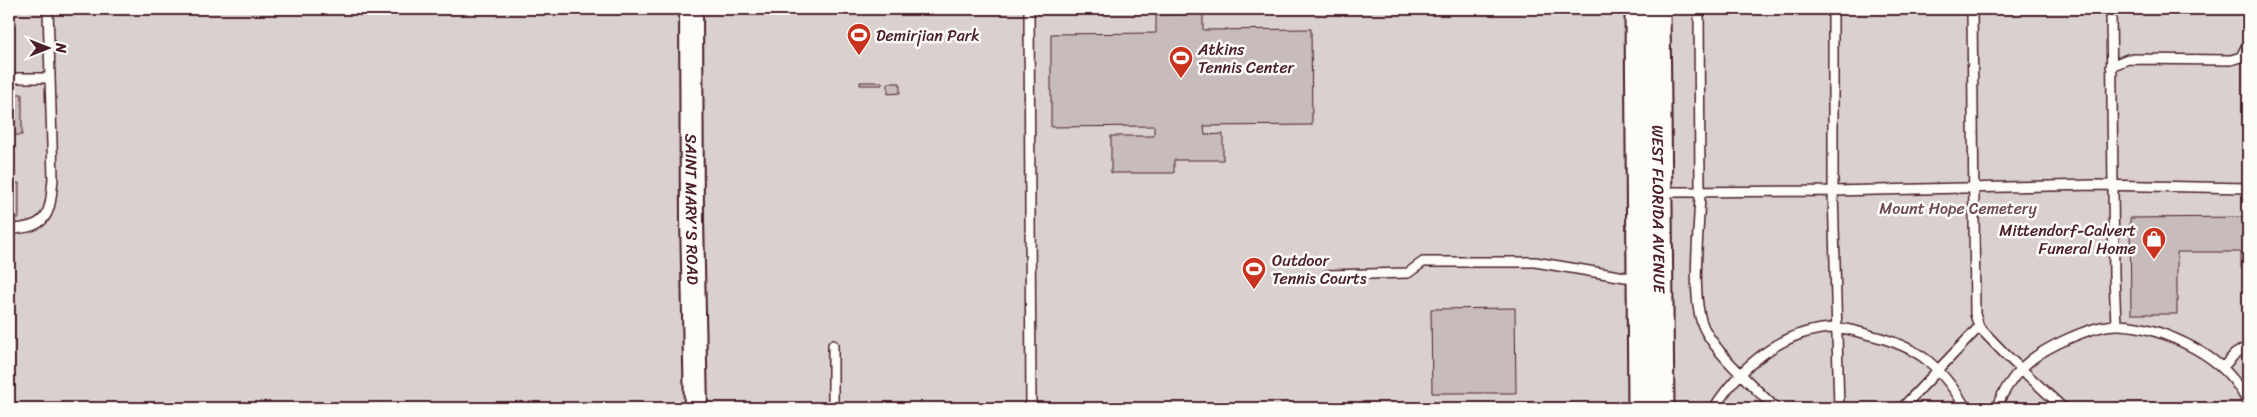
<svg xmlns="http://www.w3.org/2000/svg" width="2257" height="417" viewBox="0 0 2257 417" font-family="Sriracha,sans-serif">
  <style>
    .green { fill: #d9d0cf; stroke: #92787d }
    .building { fill: #c8bbbb; stroke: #4a1f2b }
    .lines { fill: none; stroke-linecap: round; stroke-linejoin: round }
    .service-casing { stroke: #4a1f2b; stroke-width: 12 }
    .tertiary-casing { stroke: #4a1f2b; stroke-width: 26 }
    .secondary-casing { stroke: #4a1f2b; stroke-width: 29 }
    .service { stroke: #fdfcf7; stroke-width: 9 }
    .tertiary { stroke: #fdfcf7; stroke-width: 22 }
    .secondary { stroke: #fdfcf7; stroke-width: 25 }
    .labels { text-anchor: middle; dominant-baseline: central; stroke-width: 5; stroke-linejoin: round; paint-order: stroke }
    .poi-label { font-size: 16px; fill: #4a1f2b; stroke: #fdfcf7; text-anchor: start }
    .park-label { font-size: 16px; fill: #6e4b54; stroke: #fdfcf7 }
    .street-label { font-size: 16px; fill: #4a1f2b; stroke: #fdfcf7 }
  </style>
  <rect width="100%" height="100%" fill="#f2efeb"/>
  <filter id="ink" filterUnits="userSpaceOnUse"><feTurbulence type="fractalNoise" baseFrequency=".02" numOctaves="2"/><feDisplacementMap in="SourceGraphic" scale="10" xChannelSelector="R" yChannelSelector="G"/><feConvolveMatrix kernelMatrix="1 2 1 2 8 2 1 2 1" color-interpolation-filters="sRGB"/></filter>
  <g filter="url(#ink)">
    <path class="green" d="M9,9h673l5,399h-678z
      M699,9h928l3,399h-927z
      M1667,9h581v399h-578z"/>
    <path class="building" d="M1203,14v16l108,-1 1,96 -108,1 1,9 18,-1v26h-49v13h-63v-37h43v-10l-103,1v-93l105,-1v-18z
      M860,82h22v3h-22z
      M888,83h12v10l-12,1z
      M9,94h13v41h-13z
      M9,183h10v35h-10z
      M2248,217v51h-7v-16h-64v62h-46l-1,-96z
      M1515,308l1,85h-84l-1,-84z
      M1519,402l49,1v5h-49z"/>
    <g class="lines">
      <defs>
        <path id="service" d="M1029,9l2,399
          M1699,9c0,60 1,121 1,182 0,34 -11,110 5,139 15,28 48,55 70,78
          M1833,9v182l6,217
          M1972,9l3,305 4,13 27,28 57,53
          M2111,9l3,267 2,49
          M2111,66l17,-7 103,1 10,-3 7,-14
          M9,78h41
          M1661,192l172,-1 263,-6 152,3
          M9,229c40,-1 41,-15 44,-51l-5,-169
          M1327,275l81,-2 15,-11h112l90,15 15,1
          M833,345v63
          M2223,367l12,-13 13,-8
          M1714,408c26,-41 70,-80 122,-80 11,0 23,4 34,7 49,12 70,30 96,73
          M1902,408l77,-81
          M1996,408c6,-14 16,-30 27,-41 17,-18 70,-43 96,-42 27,1 51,10 75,23 24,13 43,30 54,56"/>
        <g id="tertiary">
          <path id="s1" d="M691,9l1,210 4,189"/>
        </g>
        <g id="secondary">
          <path d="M1638,9l3,399"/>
          <path id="s2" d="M1657,9l4,399"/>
        </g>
      </defs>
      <use href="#service" class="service-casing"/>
      <use href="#tertiary" class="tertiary-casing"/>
      <use href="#secondary" class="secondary-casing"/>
      <use href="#service" class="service"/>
      <use href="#tertiary" class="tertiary"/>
      <use href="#secondary" class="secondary"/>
    </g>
  </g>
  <defs>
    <symbol id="stadium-pin" viewBox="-11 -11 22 30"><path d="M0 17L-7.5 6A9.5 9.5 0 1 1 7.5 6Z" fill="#c8321e" stroke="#fdfcf7"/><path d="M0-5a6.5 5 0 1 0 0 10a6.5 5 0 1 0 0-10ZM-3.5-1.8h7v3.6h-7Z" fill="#fff"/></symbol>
    <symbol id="shop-pin" viewBox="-11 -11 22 30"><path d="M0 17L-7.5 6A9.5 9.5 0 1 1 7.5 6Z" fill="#c8321e" stroke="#fdfcf7"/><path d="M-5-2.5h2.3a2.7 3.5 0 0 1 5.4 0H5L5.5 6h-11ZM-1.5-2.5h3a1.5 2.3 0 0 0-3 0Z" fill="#fff"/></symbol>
  </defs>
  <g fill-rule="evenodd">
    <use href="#stadium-pin" x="845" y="21" width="28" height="38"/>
    <use href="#stadium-pin" x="1167" y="44" width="28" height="38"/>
    <use href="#shop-pin" x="2140" y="225" width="28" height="38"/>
    <use href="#stadium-pin" x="1240" y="255" width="28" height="38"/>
  </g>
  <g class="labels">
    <g class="poi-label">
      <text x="876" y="35">Demirjian Park</text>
      <text x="1198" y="49">Atkins<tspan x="1198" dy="18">Tennis Center</tspan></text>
      <text x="2136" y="230" text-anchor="end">Mittendorf-Calvert<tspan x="2136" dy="18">Funeral Home</tspan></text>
      <text x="1272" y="260">Outdoor<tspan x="1272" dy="18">Tennis Courts</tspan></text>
    </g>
    <g class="park-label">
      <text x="1958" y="208">Mount Hope Cemetery</text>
    </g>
    <g class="street-label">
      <text stroke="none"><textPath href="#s1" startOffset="200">SAINT MARY'S ROAD</textPath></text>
      <text stroke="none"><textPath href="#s2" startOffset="200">WEST FLORIDA AVENUE</textPath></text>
    </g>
  </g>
  <rect width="2257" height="417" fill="none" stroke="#fdfcf7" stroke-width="30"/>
  <rect x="15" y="15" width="2227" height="387" fill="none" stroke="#4a1f2b" stroke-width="2" filter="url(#ink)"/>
  <g transform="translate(48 48) rotate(90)" stroke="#fdfcf7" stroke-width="4" paint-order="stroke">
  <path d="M0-4L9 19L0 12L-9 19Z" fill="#4a1f2b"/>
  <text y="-8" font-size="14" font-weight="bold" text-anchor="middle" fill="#4a1f2b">N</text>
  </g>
</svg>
